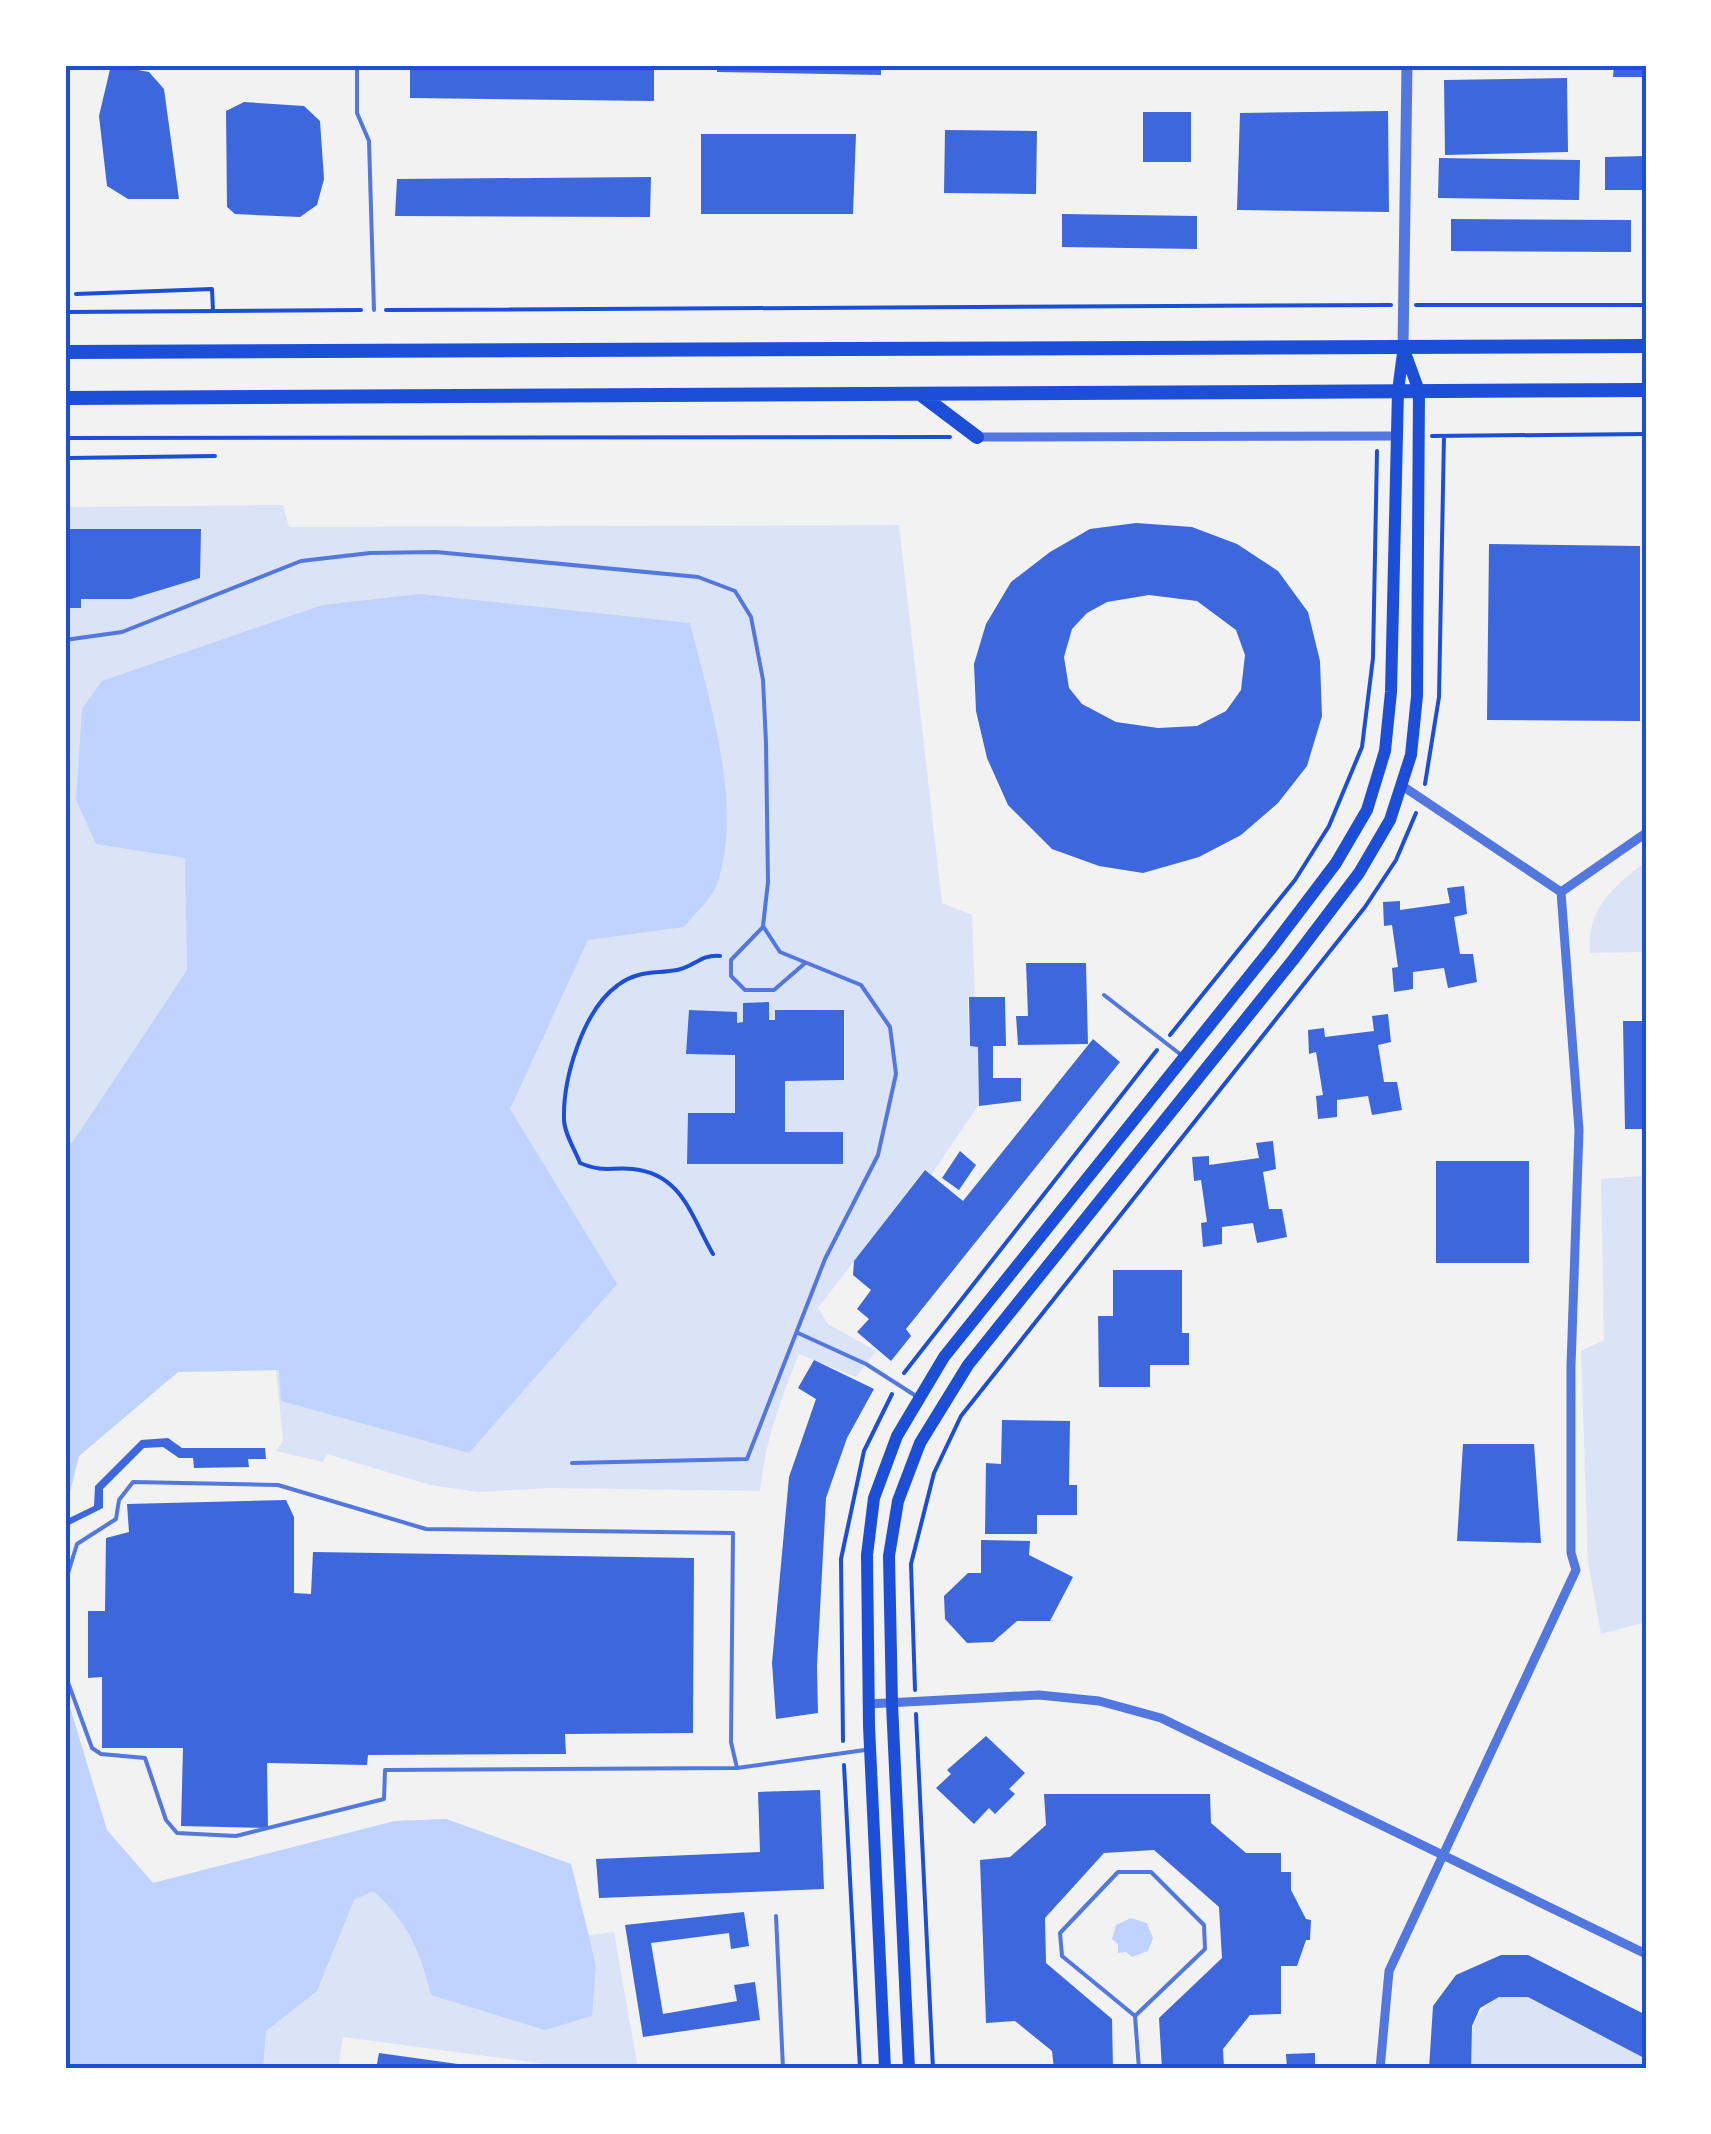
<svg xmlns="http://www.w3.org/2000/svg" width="1711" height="2134" viewBox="0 0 1711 2134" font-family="Ubuntu,sans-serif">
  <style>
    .green { fill: #dbe4f7 }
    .water { fill: #bfd3fe }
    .building { fill: #3d67dc; fill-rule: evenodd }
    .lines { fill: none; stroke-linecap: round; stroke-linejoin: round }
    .path { stroke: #1d4ed8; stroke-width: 4 }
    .service { stroke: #5277de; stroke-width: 4 }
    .minor { stroke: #5277de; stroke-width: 9 }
    .tertiary { stroke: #5277de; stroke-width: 11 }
    .secondary { stroke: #1d4ed8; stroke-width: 12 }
    .primary { stroke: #1d4ed8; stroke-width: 14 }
    .neatline { fill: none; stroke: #1d4ed8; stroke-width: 4 }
  </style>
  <rect width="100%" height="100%" fill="#f2f2f2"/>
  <path class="green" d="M283,505l6,22 610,-2 43,378 30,12 3,82h-7l1,48 9,1 2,57 -49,72 -7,-5 -106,138 10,16 48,27 -20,26 -57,-23c-19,46 -34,88 -39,137l-210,-3 -72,4 -48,-7 -103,-31 -4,8 -47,-11 7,-10 -7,-71 -98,2 -99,84 -14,55v-1004z
    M1646,861l-3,91 -53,1c-4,-45 24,-66 56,-92z
    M1646,1176v446l-45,12 -13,-72 -7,-211 23,-11 -3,-161z
    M65,1691l42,139 46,53 242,-62 51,-2 125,45 18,71 25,-3 24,137h-55l-240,-32 -5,32h-273z
    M1499,1997h29l118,62v10h-175c0,-33 -3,-54 28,-72z"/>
  <path class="water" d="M420,594l270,29c19,77 54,184 27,261 -5,15 -23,30 -33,43l-96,13 -78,169 107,175 -148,169 -188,-52 -2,-31 -101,2 -99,84 -14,55v-366l7,-2 115,-173 -2,-112 -89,-14 -20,-44 6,-91 20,-28 220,-76z
    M65,1691l42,139 46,53 242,-62 51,-2 125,45 25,102 -4,50 -47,14 -114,-35c-11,-44 -23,-73 -58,-104l-19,9 -37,91 -51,40 -3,38h-198z
    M1131,1918l16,5 6,15 -5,13 -16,6 -6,-5 -8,1v-9l-6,-5 4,-14z"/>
  <path class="building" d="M111,65l38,7 15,17 15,110h-51l-21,-13 -8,-70z
    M717,65h164v10l-164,-3z
    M1614,65h32v12h-33z
    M410,68l244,2v31l-244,-3z
    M1567,78l1,74 -123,3 -1,-75z
    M244,102l60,4 16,15 4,58 -7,26 -17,12 -65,-3 -8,-7 -1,-96z
    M1388,111l1,101 -152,-2 3,-97z
    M1143,112h48v50h-48z
    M945,130l92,1 -1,63 -92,-1z
    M701,134h155l-3,80h-152z
    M1646,156v34h-41v-33z
    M1439,158l141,2 -1,40 -141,-2z
    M651,177l-1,40 -255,-1 2,-37z
    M1062,214l135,2v33l-135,-2z
    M1451,219l180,1v32l-180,-1z
    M1136,523l56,4 45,17 41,27 30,41 12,49 2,55 -15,50 -29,37 -37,32 -42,22 -56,16 -44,-7 -47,-17 -44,-44 -21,-47 -11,-47 -2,-47 12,-40 25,-42 39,-30 40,-23zM1149,595l48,6 39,29 9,25 -4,35 -15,21 -29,15 -39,2 -42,-6 -34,-18 -13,-16 -5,-31 8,-28 15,-16 20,-11z
    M65,529h136l-1,49 -69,21h-50v9h-16z
    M1489,544l151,2v175l-153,-1z
    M1464,886l3,28 -13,3 6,37h13l4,28 -29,6 -4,-20 -31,4v17l-19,3 -2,-24 6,-1 -6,-42 -8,1 -1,-24 17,-1v9l50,-7 -3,-15z
    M1026,963h60l2,81 -70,1 -2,-29h12z
    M969,997h36l1,49h-13v32h28v23l-42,5 -1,-59 -8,-1z
    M769,1002v18h6v-10h69v70l-59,1v51h58v32h-156l1,-51h47v-58l-49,-1 3,-44 48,2v11l6,-1v-19z
    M1388,1014l3,28 -13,3 6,37h13l5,28 -30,5 -4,-19 -31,4v17l-19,2 -2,-23 7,-1 -7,-43 -7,2 -1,-24 16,-2 1,9 49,-6 -2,-15z
    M1623,1021h23v108h-21z
    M1093,1039l27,23 -214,267 5,7 -20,25 -34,-29 12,-13 -12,-10 14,-19 -18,-15 1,-14 71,-91 38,31z
    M1273,1141l3,28 -13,3 6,37h13l5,28 -30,6 -4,-20 -31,4v17l-19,3 -2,-24 6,-1 -6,-42 -7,1 -2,-24 17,-1v9l50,-7 -3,-15z
    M960,1151l16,14 -17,25 -17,-12z
    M1436,1161h93v102h-93z
    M1113,1270h69v63h7v32h-39v22h-51l-1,-71h15z
    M814,1360l60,29 -27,49 -21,60 -9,168 1,47 -42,6 -4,-56 17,-186 27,-78 -18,-11z
    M1002,1420l68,1 -1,64h8v30h-40v19h-52l1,-71 15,1z
    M168,1438l14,10h83l1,11h-18l1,8 -55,1 -1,-10h-14l-16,-11 -19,1 -41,41v19l-38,19v-7l29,-14 1,-20 46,-46z
    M1463,1444h71l7,99 -84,-2z
    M286,1500l8,17v76l17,1 2,-42 381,6 -1,175 -128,1 1,20 -198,1 -1,10 -100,-2 1,65 -87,-2 2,-78h-81v-71l-14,1v-67h17l1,-73 23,-6 -2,-28z
    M981,1540l49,1 -1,14 44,22 -23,44h-33l-24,21 -26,1 -22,-24 -1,-23 24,-23h13z
    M986,1736l39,37 -16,16 6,5 -20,20 -6,-6 -15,16 -38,-36 15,-14 -4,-4z
    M820,1790l4,99 -225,9 -3,-39 164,-7 -2,-60z
    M1044,1794h166l1,29 35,30h35v19h10v18l15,29 5,1 -1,20h-4l-9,26h-16v48l-31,1 -27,34 1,20h-62l-3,-51 63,-60 -3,-51 -65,-57 -50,3 -59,65 1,45 66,56 1,50h-59l-2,-18 -37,-30 -29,2 -6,-163 30,-3 36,-32z
    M744,1912l5,34 -18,3 -2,-16 -78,10 12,71 74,-13 -3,-16 21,-3 5,38 -117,17 -18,-112z
    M1501,1955h27l118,60v44l-118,-62h-29l-19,11 -8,18 -1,43h-42l4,-63 23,-31z
    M379,2053l100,14v2h-103z
    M1315,2053v16h-28l-1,-15z"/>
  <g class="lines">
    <path class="path" d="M76,294l136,-5 1,22
      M1416,305h230
      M386,310l1005,-5
      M65,312l296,-2
      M1432,436l214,-2
      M65,438l885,-1
      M69,458l146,-2
      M1425,784l14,-87 5,-261
      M1170,1035l125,-155 34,-54 33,-79 11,-89 4,-207
      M713,1254c-22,-38 -31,-80 -80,-85 -24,-2 -28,4 -53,-6 -5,-13 -16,-30 -16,-44 -1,-41 19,-109 54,-134 20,-15 37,-11 59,-15 17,-3 24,-16 43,-14
      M904,1373l253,-323
      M915,1690l-4,-126 23,-91 27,-57 404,-509 31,-47 20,-47
      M916,1714l17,355
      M843,1741l-2,-182 23,-108 28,-57
      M844,1765l16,304"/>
    <path class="service" d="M357,65v48l12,28 5,169
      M65,640l57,-8 179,-71 69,-8 66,-1 262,25 37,14 16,26 12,63 3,63 2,139 -5,44 17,26 81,33 29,42 6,47 -18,81 -53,104 -78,200 -175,4
      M763,927l-32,33v16l14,14h29l30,-26
      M1104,995l76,59
      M798,1333l68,31 50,32
      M65,1583l12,-39 39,-25 3,-19 14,-18 145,3 148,44 307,4 -2,209 6,26
      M65,1674l27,74 9,6 44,4 21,62 11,13 59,3 148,-37 1,-29 352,-2 128,-18
      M776,1916l7,153
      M1135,2016l70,-67 -1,-24 -53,-53h-33l-58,61 2,23 73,60 4,53"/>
    <path class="minor" d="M977,437l420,-1
      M1401,785l160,107 85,-59
      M868,1704l171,-9 60,6 62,17 485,236
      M1380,2069l9,-98 187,-401 -5,-17v-187l8,-236 -18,-238"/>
    <path class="tertiary" d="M1403,347l4,-282"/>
    <path class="secondary" d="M885,2069l-16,-343 -2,-171 7,-57 23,-62 47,-79 326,-407 66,-87 31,-53 18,-59 6,-59 7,-301 5,-38
      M909,2069l-17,-365 -3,-148 9,-55 22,-58 48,-78 325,-405 66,-87 31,-53 21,-65 6,-59 2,-305 -16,-44"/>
    <path class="primary" d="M65,352l1581,-6
      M920,394l57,43
      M65,398l1581,-8"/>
  </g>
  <rect width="1711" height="2134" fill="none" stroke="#ffffff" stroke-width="135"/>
  <rect x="68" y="68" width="1576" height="1998" class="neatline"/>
</svg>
